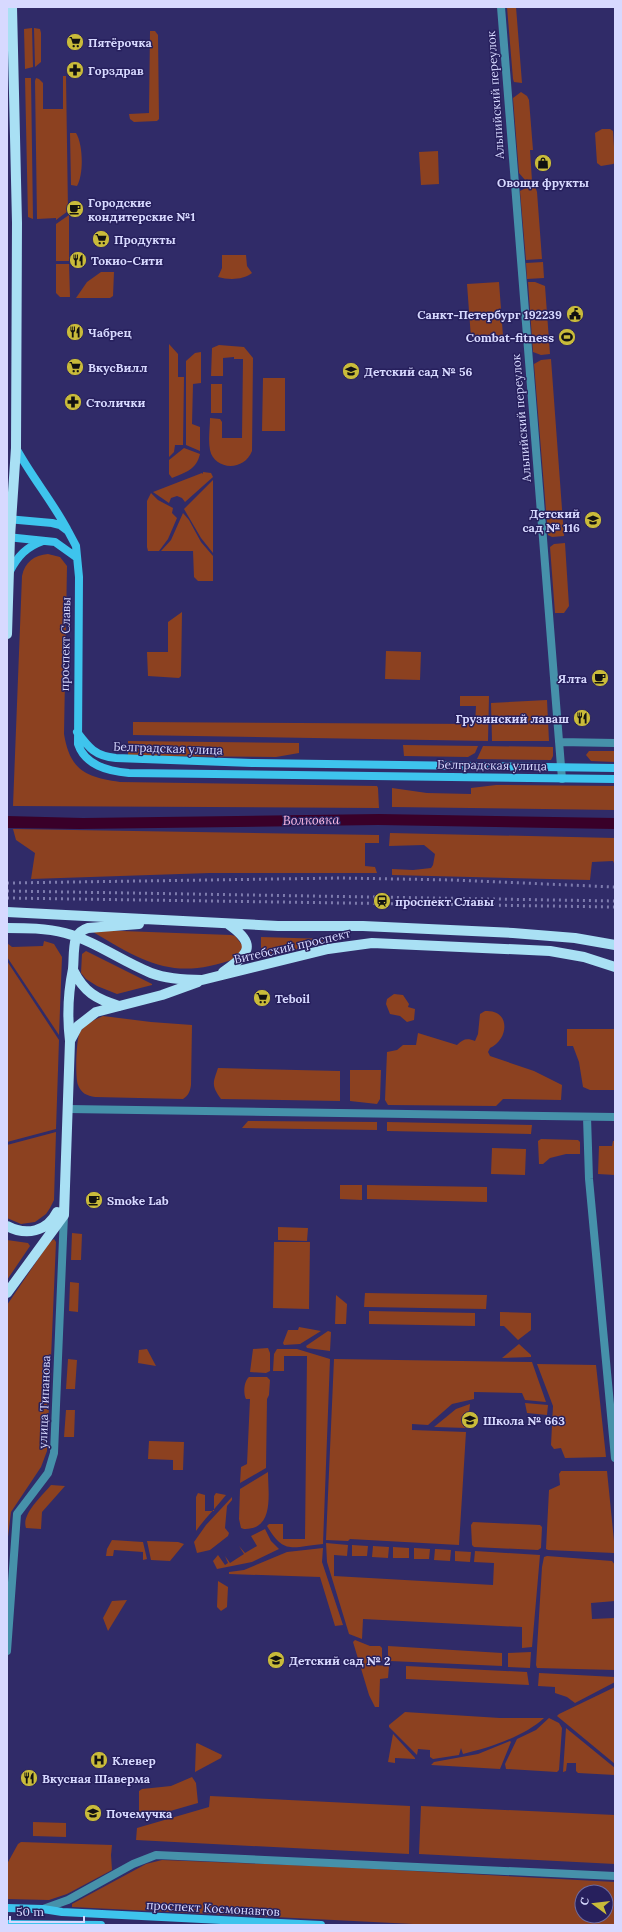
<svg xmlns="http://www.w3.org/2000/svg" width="622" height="1932" viewBox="0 0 622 1932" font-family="Lora,serif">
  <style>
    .green { fill: #8c4120; fill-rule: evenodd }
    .water { fill: #390029 }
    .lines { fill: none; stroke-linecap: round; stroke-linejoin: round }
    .street { stroke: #4691aa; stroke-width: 8 }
    .secondary { stroke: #3ec4ed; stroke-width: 8 }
    .primary { stroke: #a9e0f4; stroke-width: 10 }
    .rail { stroke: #7d7bad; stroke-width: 3; stroke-dasharray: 2 4; stroke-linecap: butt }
    .labels { text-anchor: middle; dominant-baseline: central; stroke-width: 3; stroke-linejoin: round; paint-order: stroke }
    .poi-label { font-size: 12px; font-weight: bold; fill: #d7d9ff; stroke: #27205d; text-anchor: start }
    .street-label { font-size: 12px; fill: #d7d9ff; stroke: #27205d }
    .water-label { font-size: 13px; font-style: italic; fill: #febae3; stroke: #27205d }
  </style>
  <rect width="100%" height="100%" fill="#302b68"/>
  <path class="green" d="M507,7h9l6,76 -8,-1 -1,-3z
    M32,28l1,39 -8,2 -1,-40z
    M34,28l6,1 1,4v29l-6,5z
    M150,31h5l3,4 1,84 -2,2 -23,1 -4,-3 -1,-5 20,-1z
    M63,76h3l2,135 -12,9v-2l-19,1 -2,-138 1,-3 3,1 4,4v26h20z
    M25,78h6l2,141 -5,-2z
    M521,92l6,4 2,4 4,50h-3l2,31 -7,-1 -6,-7 -6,-75z
    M602,129h8l3,2 2,32 -2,1 -12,2 -4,-3 -2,-30z
    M70,133h6c7,11 8,41 1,53l-6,-1z
    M438,151l1,33 -18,1 -2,-33z
    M535,186l2,6 5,67 -16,1 -6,-69 8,-4z
    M69,215v46h-13v-37z
    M222,255h24l1,11 5,7c-9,7 -23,7 -34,4l4,-9z
    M543,262l1,16 -17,1 -1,-16z
    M56,264h13l1,33h-10l-4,-4z
    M101,272h13l-1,24 -3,2h-34l11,-16z
    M499,282l4,54 -32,2 -4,-54z
    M528,282h7l10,4 5,68 -9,1 -8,-3z
    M169,344l9,10v23h6l-1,68h-8l-1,7 -5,5z
    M219,345l25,2 9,11 -1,93c-8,21 -38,19 -42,-1 -2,-10 0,-22 0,-32l10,1 2,3v16h20l1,-79h-9v-2l-11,1v18h-12l1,-28z
    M201,352v31l-8,1 -1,40 8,3v24l-14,-6v-84l9,-8z
    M551,359l13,177 -12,1 -4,-2 -14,-171 7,-4z
    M263,378h22v53h-23z
    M211,384h11v29h-11z
    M184,448l16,6c-4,16 -14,18 -28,24l-3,-4v-14z
    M203,472l8,1 2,4 -28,25 -3,-4 -5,-2 -6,2 -2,5 -16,-11 49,-19 1,1z
    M213,480v73l-12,-15 -17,-29z
    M151,493l7,7 15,8 -1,5 5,5 -9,21 -9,12h-11l-1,-4v-46z
    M183,513l6,7 12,22 12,14v25h-15l-4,-4 -1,-26h-32l10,-11z
    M565,543l4,63 -5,7h-9l-5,-66 4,-3z
    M48,554l12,3 7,9 -3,168c6,36 21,43 56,48l257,4 1,2 1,20 -366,-2 9,-230c3,-14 12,-21 26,-22z
    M182,612l-1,64 -2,2 -31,-2 -1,-24h21v-30z
    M386,651l35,1 -1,28 -35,-1z
    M460,696h29l-1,45 -355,-6v-13l342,2 1,-18h-16z
    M547,700l2,41h-57l-1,-38z
    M128,741l171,2v10l-23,4 -148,-1z
    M403,745l75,1 -3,7 -7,4 -64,-1z
    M483,746l70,1v9l-2,4 -74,-1z
    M589,751h26v11l-24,-1 -5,-6z
    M496,785l119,1v24l-223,-3v-19l35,5 44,1v-6z
    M13,829l366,6v8h-14v23l10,1 2,6h-167l-179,6 4,-26 -19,-13z
    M390,833l225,5v27l-2,-4 -21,1 -2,18 -198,-5v-6l21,1 18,-2 2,-3 2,-11 -11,-9 -35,1z
    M95,930l136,5 4,1 8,10 -6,12c-62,23 -90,6 -144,-26z
    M261,937l66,2 19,-2 -81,20 -4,-3z
    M44,941l10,3 8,13 -3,78 -52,-78v-14l5,4 31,-1z
    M86,951l66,33v1l-35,9 -20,-8 -11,-7 -5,-6 1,-19z
    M7,961l52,79 -3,89 -49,13z
    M394,994l9,1 6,9 -1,3 7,2 -1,11 -7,2 -7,-6 -10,-2 -4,-10 1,-5z
    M485,1011c26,-2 24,29 5,37l-2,4 2,4 44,15 28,14 -1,15 -58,-1 -7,7 -108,-1 -3,-5 2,-48 10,-2 6,-5h13l2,-12 39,12c6,-6 10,-7 18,-4l3,-7 2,-20z
    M103,1016l48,6 41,3 -1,60c-1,6 -2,10 -8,14l-88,-2c-8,-1 -14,-4 -17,-12 -3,-7 -2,-46 2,-53 5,-8 14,-12 23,-16z
    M567,1029h48v61h-25l-7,-3 -4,-25 -6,-16h-6z
    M218,1068l122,3v30l-119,-2c-10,-14 -8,-16 -3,-31z
    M350,1070h31l-1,29 -3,5 -27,-3z
    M248,1121l129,1v8l-135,-2z
    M387,1122l145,3 -1,9 -144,-3z
    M56,1132l-2,68 -4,8 -4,6 -11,8 -14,2 -14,-6v-73z
    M541,1139l37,1 2,2v12h-14l-16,4 -7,6h-4l-1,-23z
    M613,1141h2v34l-17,-1 1,-28h13z
    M492,1148l34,1 -1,26 -34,-1z
    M340,1185h22v15l-22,-1z
    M367,1185l120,2v15l-120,-3z
    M278,1227l30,1 -1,13 -29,-1z
    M72,1233l10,1 -1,26h-10z
    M54,1239l2,3 -9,209 -6,16 -30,45 -4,33v-240l42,-62z
    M7,1240l21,3 2,3 -23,34z
    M274,1242h36l-1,67 -36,-1z
    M70,1282l9,1 -1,29 -9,-1z
    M365,1293l122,2 -1,14 -122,-2z
    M336,1295l11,9 -1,20h-11z
    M369,1311l106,2v13l-106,-2z
    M500,1312l31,1v17l-13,10 -14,-14h-4z
    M299,1327l22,4 -21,13 -16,1 -1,-2 5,-13h10z
    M328,1331l3,1 -1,19 -23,-3 -1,-2z
    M519,1344l12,11v2l-29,1z
    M268,1348l2,5v18l-4,2 -16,-1 3,-23z
    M147,1349l9,17 -18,-3 1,-13z
    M277,1349h20l33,10 -7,185c-31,3 -39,11 -56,-18l2,-2h14v15h22l2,-183h-23v15h-11l1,-17z
    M68,1359l9,1 -2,29h-9z
    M334,1359l198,3 14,40 -21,-2 -3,-7 -48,-1v7l-22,5 -24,21 -16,-1v6l54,2 -7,113 -109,-6 -2,2 -22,-1z
    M537,1364l59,1 10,92 -41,1 -4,-10 -7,1 -3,-4 2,-39z
    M249,1377h18l3,3 -1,15 -2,4 -1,69 -26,15 1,-16 6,-3 3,-65h-4c-3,-6 -2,-18 3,-22z
    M525,1403l23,2 -1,10 -20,-2z
    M470,1404l-3,24 -33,-1 22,-18z
    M66,1410h9l-1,27h-10z
    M149,1441l35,1 -1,28h-10v-10l-25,-1z
    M561,1471h46l8,80 -1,2 -66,-3 -2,-1 3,-59 11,-5 -1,-11z
    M268,1472c0,21 7,58 -24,57l-3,-1 -2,-9 1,-30z
    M51,1485l14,1 -23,26 -1,17 -15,-1c-5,-14 17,-33 25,-43z
    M198,1493l7,2v16h9v-15l2,-3 10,2c-10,13 -21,23 -30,36v-34z
    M232,1497v3l-5,6 -2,22 4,5 -1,3 -18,14 -13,3 -3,-11 12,-17z
    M473,1522l67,3 2,2 -1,21 -3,2 -64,-3 -2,-2 -1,-20z
    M265,1529l6,12 8,8 -27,13 -35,7 -4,-8 5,-6 7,10 3,-2 -3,-7 5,7 14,-9 -5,-8 6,7 12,-7 -6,-10z
    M112,1540l31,2 4,17 -4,1v-8l-29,-2 -1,6h-7l1,-7z
    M147,1541l31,1 6,2 -14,17 -19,-1z
    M326,1543l22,2 -1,11 -13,-1v21l159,9 1,-22 -20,-1 1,-11 65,4 -8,92 -10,1v-21l-159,-8 -1,20 -13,-5 -22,-72z
    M352,1545l16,1 -1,10h-15z
    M373,1546l16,1 -1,11 -16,-1z
    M393,1547l16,1v10h-16z
    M323,1548l-1,14 21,63 -8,1 -15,-49 -91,-3v-2l15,-2 43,-18z
    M414,1548l16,1 -1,10h-15z
    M435,1549l16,1 -1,11 -16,-1z
    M455,1551l16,1 -1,10 -15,-1z
    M547,1556l65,5 3,4v36l-24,2 1,16 23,-1v52l-78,-2 -1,-3 6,-98 2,-10z
    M218,1581l10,6 -1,20 -6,4 -4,-4z
    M127,1600l-19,31 -5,-13 9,-17z
    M355,1640l15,6h10l2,2v13l-13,-1v5l20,1 -1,12 -8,1 -1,28h-4l-6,-12 -16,-53z
    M388,1646l114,7v13l-112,-5 -2,-4z
    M531,1652l-1,16 -22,-1v-14z
    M406,1666l121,6 2,13 -123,-6z
    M539,1673l76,4v5l-40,21 -8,-6 -12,-4v-6l-17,-1z
    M615,1687v77l-58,-48 2,-2z
    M405,1712l95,6h44c-19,18 -55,30 -81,36l-2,-6 -2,7 -26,4 -3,-2v-7l-12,-1 -1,6 -28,-28v-2z
    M549,1718l10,5 3,5 -3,42 -2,2 -51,-3 -1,-5 12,-25 19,-9z
    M566,1728l49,40v7l-37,-2 -2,-2v-8h-9l-1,8 -3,1z
    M393,1734l22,24v1l-20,-1v5l-7,-1z
    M510,1741l1,1 -11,27 -69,-4 3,-3 44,-8z
    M197,1743l25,12 -1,3 -26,14 1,-28z
    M192,1777l4,6 2,20 -59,17v-29l3,-2 29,-3z
    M210,1796l200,10 -1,48 -273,-14 1,-12 72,-21z
    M421,1806l194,9v49l-196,-10z
    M33,1822l33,1v14l-33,-1z
    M21,1842l91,3 -1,10 1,15 -45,24 -18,6 -42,-1v-35l11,-20z
    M162,1860l178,7 275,15v43h-182l-361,-18v-3l74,-40zM582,1892h24v24h-24z"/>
  <path class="water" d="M379,814l236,4v11l-237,-4 -299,4 -72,-1v-12l76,2z"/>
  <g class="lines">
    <path class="street" d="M501,7l61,772
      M559,742l56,1
      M68,1109l547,8
      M587,1117l2,62 26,279
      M7,1651l10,-137 31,-41 6,-20 10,-238
      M43,1909l25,-9 65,-36 23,-9 459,21"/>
    <path class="secondary" d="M16,448c15,28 36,53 51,81
      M7,519l45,4 8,2 8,6 8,15 3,31 -1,167c7,21 29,27 51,29l486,6
      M7,537l48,5 21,15
      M10,571c8,-15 16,-24 33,-30
      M77,732c12,16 18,24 39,26l136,5 363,5
      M7,1908l36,1 19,3 259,13
      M7,1924l94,1"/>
    <path class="primary" d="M7,634l3,-97 6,-89 1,-225 -5,-216
      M7,912l271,14h85l150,7 62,5 40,7
      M7,928c19,0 39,0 58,5 30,8 56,28 86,40 16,6 33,7 51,7l126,-31 44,-6 178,8 34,6 31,10
      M73,970c11,22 23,29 46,36
      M223,972c26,-18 35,-27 5,-48
      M70,1041l8,-15 18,-14 66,-17 36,-13
      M7,1226c19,10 40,6 50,-14
      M7,1293l57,-78 6,-174c-3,-25 -2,-48 3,-72 1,-10 0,-21 3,-31 2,-5 6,-8 12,-10l51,-4"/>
    <path class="rail" d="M7,883l334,-5 112,2 162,7
      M7,891l608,10
      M7,898l608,9"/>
  </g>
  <defs>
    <symbol id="supermarket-disc" viewBox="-11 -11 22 22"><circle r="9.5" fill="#c9bb3a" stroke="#27205d"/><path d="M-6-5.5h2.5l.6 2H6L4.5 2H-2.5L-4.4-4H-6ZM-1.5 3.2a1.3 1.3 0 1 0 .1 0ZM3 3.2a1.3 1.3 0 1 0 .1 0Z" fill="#111"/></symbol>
    <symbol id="pharmacy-disc" viewBox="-11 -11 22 22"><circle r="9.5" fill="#c9bb3a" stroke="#27205d"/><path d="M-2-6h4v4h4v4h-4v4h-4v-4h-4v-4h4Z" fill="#111"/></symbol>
    <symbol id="shop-disc" viewBox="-11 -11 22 22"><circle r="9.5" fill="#c9bb3a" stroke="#27205d"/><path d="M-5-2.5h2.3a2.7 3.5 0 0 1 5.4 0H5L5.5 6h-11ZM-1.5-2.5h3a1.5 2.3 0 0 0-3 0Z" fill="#111"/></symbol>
    <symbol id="cafe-disc" viewBox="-11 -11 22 22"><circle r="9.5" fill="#c9bb3a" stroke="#27205d"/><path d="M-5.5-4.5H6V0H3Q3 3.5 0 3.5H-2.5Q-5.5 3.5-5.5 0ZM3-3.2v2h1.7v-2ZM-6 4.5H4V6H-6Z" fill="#111"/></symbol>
    <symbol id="restaurant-disc" viewBox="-11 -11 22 22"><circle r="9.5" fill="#c9bb3a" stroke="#27205d"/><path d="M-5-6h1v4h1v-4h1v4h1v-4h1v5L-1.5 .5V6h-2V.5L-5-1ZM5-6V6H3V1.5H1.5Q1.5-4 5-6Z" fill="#111"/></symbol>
    <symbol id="civic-disc" viewBox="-11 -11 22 22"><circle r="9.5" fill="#c9bb3a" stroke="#27205d"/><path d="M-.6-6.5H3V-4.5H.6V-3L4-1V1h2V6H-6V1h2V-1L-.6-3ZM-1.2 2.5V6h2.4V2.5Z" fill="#111"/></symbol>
    <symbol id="stadium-disc" viewBox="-11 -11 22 22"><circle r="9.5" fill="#c9bb3a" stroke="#27205d"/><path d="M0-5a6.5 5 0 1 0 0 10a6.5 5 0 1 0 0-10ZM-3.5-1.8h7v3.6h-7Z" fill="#111"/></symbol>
    <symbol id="school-disc" viewBox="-11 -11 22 22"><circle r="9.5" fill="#c9bb3a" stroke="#27205d"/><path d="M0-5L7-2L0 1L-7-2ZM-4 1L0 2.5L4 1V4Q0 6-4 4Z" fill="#111"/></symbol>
    <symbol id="station-disc" viewBox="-11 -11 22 22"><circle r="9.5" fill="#c9bb3a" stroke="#27205d"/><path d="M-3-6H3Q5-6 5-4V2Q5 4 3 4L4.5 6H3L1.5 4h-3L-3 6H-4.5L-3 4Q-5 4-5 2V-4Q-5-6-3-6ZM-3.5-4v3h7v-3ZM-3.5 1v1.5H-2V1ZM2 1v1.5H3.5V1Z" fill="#111"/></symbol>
    <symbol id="hospital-disc" viewBox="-11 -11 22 22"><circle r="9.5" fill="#c9bb3a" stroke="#27205d"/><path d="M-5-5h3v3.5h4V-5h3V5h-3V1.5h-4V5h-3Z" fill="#111"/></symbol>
  </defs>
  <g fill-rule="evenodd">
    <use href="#supermarket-disc" x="65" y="32" width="20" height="20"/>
    <use href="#pharmacy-disc" x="65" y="60" width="20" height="20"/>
    <use href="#shop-disc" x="533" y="153" width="20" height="20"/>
    <use href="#cafe-disc" x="65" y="199" width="20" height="20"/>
    <use href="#supermarket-disc" x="91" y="229" width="20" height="20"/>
    <use href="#restaurant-disc" x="68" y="250" width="20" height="20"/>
    <use href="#civic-disc" x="565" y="304" width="20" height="20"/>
    <use href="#restaurant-disc" x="65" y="322" width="20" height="20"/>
    <use href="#stadium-disc" x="557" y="327" width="20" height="20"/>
    <use href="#supermarket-disc" x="65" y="357" width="20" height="20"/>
    <use href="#school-disc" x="341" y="361" width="20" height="20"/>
    <use href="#pharmacy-disc" x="63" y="392" width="20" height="20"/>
    <use href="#school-disc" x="583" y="510" width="20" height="20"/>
    <use href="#cafe-disc" x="590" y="668" width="20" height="20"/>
    <use href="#restaurant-disc" x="572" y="708" width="20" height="20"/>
    <use href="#station-disc" x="372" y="891" width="20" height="20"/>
    <use href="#supermarket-disc" x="252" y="988" width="20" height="20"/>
    <use href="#cafe-disc" x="84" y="1190" width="20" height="20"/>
    <use href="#school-disc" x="460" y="1410" width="20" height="20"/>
    <use href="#school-disc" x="266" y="1650" width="20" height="20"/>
    <use href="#hospital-disc" x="89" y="1750" width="20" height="20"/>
    <use href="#restaurant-disc" x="19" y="1768" width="20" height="20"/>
    <use href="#school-disc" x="83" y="1803" width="20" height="20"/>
  </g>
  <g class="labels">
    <g class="poi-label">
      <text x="88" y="42">Пятёрочка</text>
      <text x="88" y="70">Горздрав</text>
      <text x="543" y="182" text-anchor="middle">Овощи фрукты</text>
      <text x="88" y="202">Городские<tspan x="88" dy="14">кондитерские №1</tspan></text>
      <text x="114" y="239">Продукты</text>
      <text x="91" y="260">Токио-Сити</text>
      <text x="562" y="314" text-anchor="end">Санкт-Петербург 192239</text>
      <text x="88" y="332">Чабрец</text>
      <text x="554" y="337" text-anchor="end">Combat-fitness</text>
      <text x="88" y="367">ВкусВилл</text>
      <text x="364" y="371">Детский сад № 56</text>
      <text x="86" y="402">Столички</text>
      <text x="580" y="513" text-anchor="end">Детский<tspan x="580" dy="14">сад № 116</tspan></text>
      <text x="587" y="678" text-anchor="end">Ялта</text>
      <text x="569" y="718" text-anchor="end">Грузинский лаваш</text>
      <text x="395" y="901">проспект Славы</text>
      <text x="275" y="998">Teboil</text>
      <text x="107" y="1200">Smoke Lab</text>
      <text x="483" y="1420">Школа № 663</text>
      <text x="289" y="1660">Детский сад № 2</text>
      <text x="112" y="1760">Клевер</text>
      <text x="42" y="1778">Вкусная Шаверма</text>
      <text x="106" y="1813">Почемучка</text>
    </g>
    <g class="street-label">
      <text transform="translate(495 95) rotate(-94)">Альпийский переулок</text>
      <text transform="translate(521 418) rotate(-95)">Альпийский переулок</text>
      <text transform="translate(65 644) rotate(-89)">проспект Славы</text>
      <text transform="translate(168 748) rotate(2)">Белградская улица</text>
      <text transform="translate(492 765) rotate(1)">Белградская улица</text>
      <text transform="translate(292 946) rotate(-13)">Витебский проспект</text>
      <text transform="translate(44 1402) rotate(-88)">улица Типанова</text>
      <text transform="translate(213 1908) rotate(3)">проспект Космонавтов</text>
    </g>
    <g class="water-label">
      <text transform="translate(311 820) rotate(-1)">Волковка</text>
    </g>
  </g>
  <rect width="622" height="1932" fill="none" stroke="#d7d9ff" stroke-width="16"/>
  <g transform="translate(594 1904) rotate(285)"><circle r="19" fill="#27205d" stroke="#6d6a9e"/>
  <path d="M0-3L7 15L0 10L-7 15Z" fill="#c9bb3a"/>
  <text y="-6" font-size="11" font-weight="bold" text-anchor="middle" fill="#d7d9ff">С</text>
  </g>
  <path d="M10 1916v6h74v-6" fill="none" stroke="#d7d9ff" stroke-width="2"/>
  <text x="16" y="1916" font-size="12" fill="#d7d9ff" stroke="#27205d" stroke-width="3" paint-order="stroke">50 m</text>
</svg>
